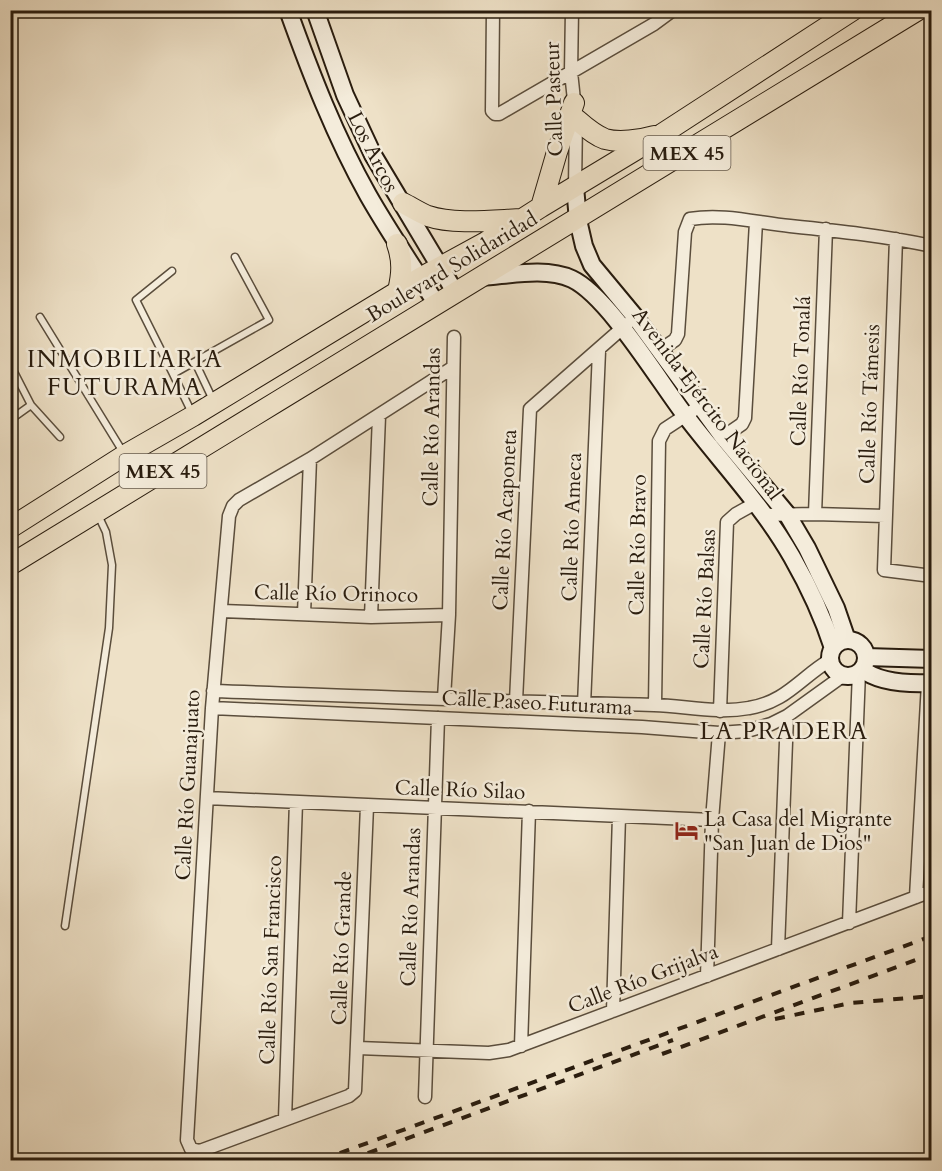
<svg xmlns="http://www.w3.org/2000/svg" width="942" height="1171" viewBox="0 0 942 1171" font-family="Cardo,serif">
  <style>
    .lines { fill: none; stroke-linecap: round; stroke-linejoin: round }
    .service-casing { stroke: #5a4d3c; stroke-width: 9 }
    .minor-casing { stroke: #5a4d3c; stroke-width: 15 }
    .secondary-casing { stroke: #291c0e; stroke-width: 20 }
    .trunk-casing { stroke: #291c0e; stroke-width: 22 }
    .service { stroke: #f4ecdb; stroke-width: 6 }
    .minor { stroke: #f4ecdb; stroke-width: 12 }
    .secondary { stroke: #f4ecdb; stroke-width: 16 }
    .trunk { stroke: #eee1c7; stroke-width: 20 }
    .rail { stroke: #291c0e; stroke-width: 4; stroke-dasharray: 10 10; stroke-linecap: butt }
    .labels { text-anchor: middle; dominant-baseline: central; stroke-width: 5; stroke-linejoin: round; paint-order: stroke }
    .shield { fill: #f4ecdb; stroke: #665a4c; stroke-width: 1.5 }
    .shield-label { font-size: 20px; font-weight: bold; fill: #291c0e }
    .street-label { font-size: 21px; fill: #291c0e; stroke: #f4ecdb }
    .poi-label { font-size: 21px; fill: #291c0e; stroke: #f4ecdb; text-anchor: start }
    .quarter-label { font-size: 24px; letter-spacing: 1.5px; fill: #291c0e; stroke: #f4ecdb }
  </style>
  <rect width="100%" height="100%" fill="#eee1c7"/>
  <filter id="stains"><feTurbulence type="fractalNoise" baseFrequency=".00333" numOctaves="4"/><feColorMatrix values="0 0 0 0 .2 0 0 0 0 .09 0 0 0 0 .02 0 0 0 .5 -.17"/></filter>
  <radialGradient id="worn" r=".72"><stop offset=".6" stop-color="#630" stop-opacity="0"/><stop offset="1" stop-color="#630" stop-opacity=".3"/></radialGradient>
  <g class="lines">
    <defs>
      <path id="service" d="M172,271l-36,29 37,74
        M40,317l83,135
        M195,362l18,38
        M10,364l21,41 -21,15
        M31,405l29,32
        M192,413l-19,-39 96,-54 -34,-63
        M65,926l44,-298 3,-63 -6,-33 -8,-17"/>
      <path id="minor" d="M493,10l-1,101 3,3h4l155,-90 19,-14
        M572,10l-1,62 5,47 -1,68
        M896,239l-12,331 48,6
        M660,350l15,-10 3,-6 7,-102 5,-13c33,-6 68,4 100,7 48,5 95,10 142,20
        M723,437l19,-13 3,-6 11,-196
        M815,514l11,-285
        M764,515l51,-1 70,2
        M222,611l149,6 78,-2
        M304,614l6,-155
        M371,617l8,-201
        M213,691c147,5 294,11 441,14 32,1 63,9 95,3 37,-6 51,-30 81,-48
        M444,698l5,-83 5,-278
        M516,701l14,-292 97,-85
        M584,705l15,-354
        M655,705l4,-264 6,-12 35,-23
        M212,708l430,19 77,6 28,-2 24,-7 16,-8 57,-41
        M720,711l7,-189 9,-8 18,-10
        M207,798l505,22
        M367,806l-12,285 -6,5 -149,55 -9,-2 -4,-9 25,-432 17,-192 4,-10 6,-6 71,-41 142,-91
        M916,897l12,-214
        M849,923l10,-251
        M778,949l9,-233
        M707,976l5,-156 7,-87
        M613,1011l6,-195
        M521,1046l8,-235
        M358,1048l131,5 20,-3 423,-159
        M425,1097l13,-379
        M285,1119l11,-317"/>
      <path id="secondary" d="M288,10c23,64 47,126 80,185 21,37 45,72 68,108
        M315,10l30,85 28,60 82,137
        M575,187l3,33 6,26 8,19 44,53 87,119 64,77 20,34 29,60 11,32
        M482,277c28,-2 64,-10 90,2 36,17 87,102 113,136 35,46 78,91 107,142 16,28 31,60 41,91
        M830 658a18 18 0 1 1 36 0a18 18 0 1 1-36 0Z
        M866,657l66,2
        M862,669c17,14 48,15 70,14"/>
      <path id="trunk" d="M576,119c8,7 18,16 29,20 14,4 35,1 49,-3
        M403,203c8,4 17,10 25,13 26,9 67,4 94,3
        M541,207l16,-55 17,-49
        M397,244c6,17 5,30 1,47
        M10,528l115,-73 68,-39 227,-138 66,-36 55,-35 121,-73 191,-124
        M10,565c302,-186 606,-368 908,-555"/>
    </defs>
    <use href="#service" class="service-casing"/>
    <use href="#minor" class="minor-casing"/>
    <use href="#secondary" class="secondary-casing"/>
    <use href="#trunk" class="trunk-casing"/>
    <use href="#service" class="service"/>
    <use href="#minor" class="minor"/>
    <use href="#secondary" class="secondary"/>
    <use href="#trunk" class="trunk"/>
    <path class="rail" d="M775,1019l76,-16 81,-7
      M662,1054l270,-100
      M321,1160l611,-224
      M349,1160l324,-120"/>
  </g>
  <defs>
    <symbol id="hotel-bare" viewBox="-9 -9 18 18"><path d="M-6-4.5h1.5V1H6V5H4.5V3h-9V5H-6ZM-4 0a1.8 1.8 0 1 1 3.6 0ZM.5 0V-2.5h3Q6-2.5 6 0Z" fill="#8f2418" stroke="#f4ecdb" stroke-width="2.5" paint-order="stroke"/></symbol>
  </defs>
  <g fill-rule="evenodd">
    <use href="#hotel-bare" x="670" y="814" width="33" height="33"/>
  </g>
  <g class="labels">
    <g class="shield">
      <rect x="643.5" y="136" width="87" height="34" rx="4.5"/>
      <rect x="119.5" y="454" width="87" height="34" rx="4.5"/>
    </g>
    <g class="shield-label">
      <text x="687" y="153">MEX 45</text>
      <text x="163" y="471">MEX 45</text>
    </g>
    <g class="street-label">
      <text transform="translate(554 99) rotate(-92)">Calle Pasteur</text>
      <text transform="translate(373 152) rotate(63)">Los Arcos</text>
      <text transform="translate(452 267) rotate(-31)">Boulevard Solidaridad</text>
      <text transform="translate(801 371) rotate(-88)">Calle Río Tonalá</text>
      <text transform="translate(707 404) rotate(53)">Avenida Ejército Nacional</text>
      <text transform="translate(870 404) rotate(-88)">Calle Río Támesis</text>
      <text transform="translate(432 427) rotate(-89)">Calle Río Arandas</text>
      <text transform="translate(505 520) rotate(-87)">Calle Río Acaponeta</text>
      <text transform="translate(572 527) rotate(-88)">Calle Río Ameca</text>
      <text transform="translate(638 545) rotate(-89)">Calle Río Bravo</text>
      <text transform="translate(336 594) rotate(1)">Calle Río Orinoco</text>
      <text transform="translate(705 599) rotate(-87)">Calle Río Balsas</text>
      <text transform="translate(537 703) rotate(3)">Calle Paseo Futurama</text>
      <text transform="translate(188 785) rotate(-87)">Calle Río Guanajuato</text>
      <text transform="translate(460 790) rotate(2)">Calle Río Silao</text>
      <text transform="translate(411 907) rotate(-88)">Calle Río Arandas</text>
      <text transform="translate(342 948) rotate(-88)">Calle Río Grande</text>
      <text transform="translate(271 960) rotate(-88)">Calle Río San Francisco</text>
      <text transform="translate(643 979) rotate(-21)">Calle Río Grijalva</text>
    </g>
    <g class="poi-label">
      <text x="704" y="819">La Casa del Migrante<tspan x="704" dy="24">"San Juan de Dios"</tspan></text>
    </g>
    <g class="quarter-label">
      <text x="125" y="359">INMOBILIARIA<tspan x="125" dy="28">FUTURAMA</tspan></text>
      <text x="784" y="731">LA PRADERA</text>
    </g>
  </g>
  <rect width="942" height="1171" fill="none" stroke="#eee1c7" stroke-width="36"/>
  <rect x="12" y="12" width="918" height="1147" fill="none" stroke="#291c0e" stroke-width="3"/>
  <rect x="18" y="18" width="906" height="1135" fill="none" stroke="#291c0e" stroke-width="1.5"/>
  <rect width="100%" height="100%" filter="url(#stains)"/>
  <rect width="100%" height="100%" fill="url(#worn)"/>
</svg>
